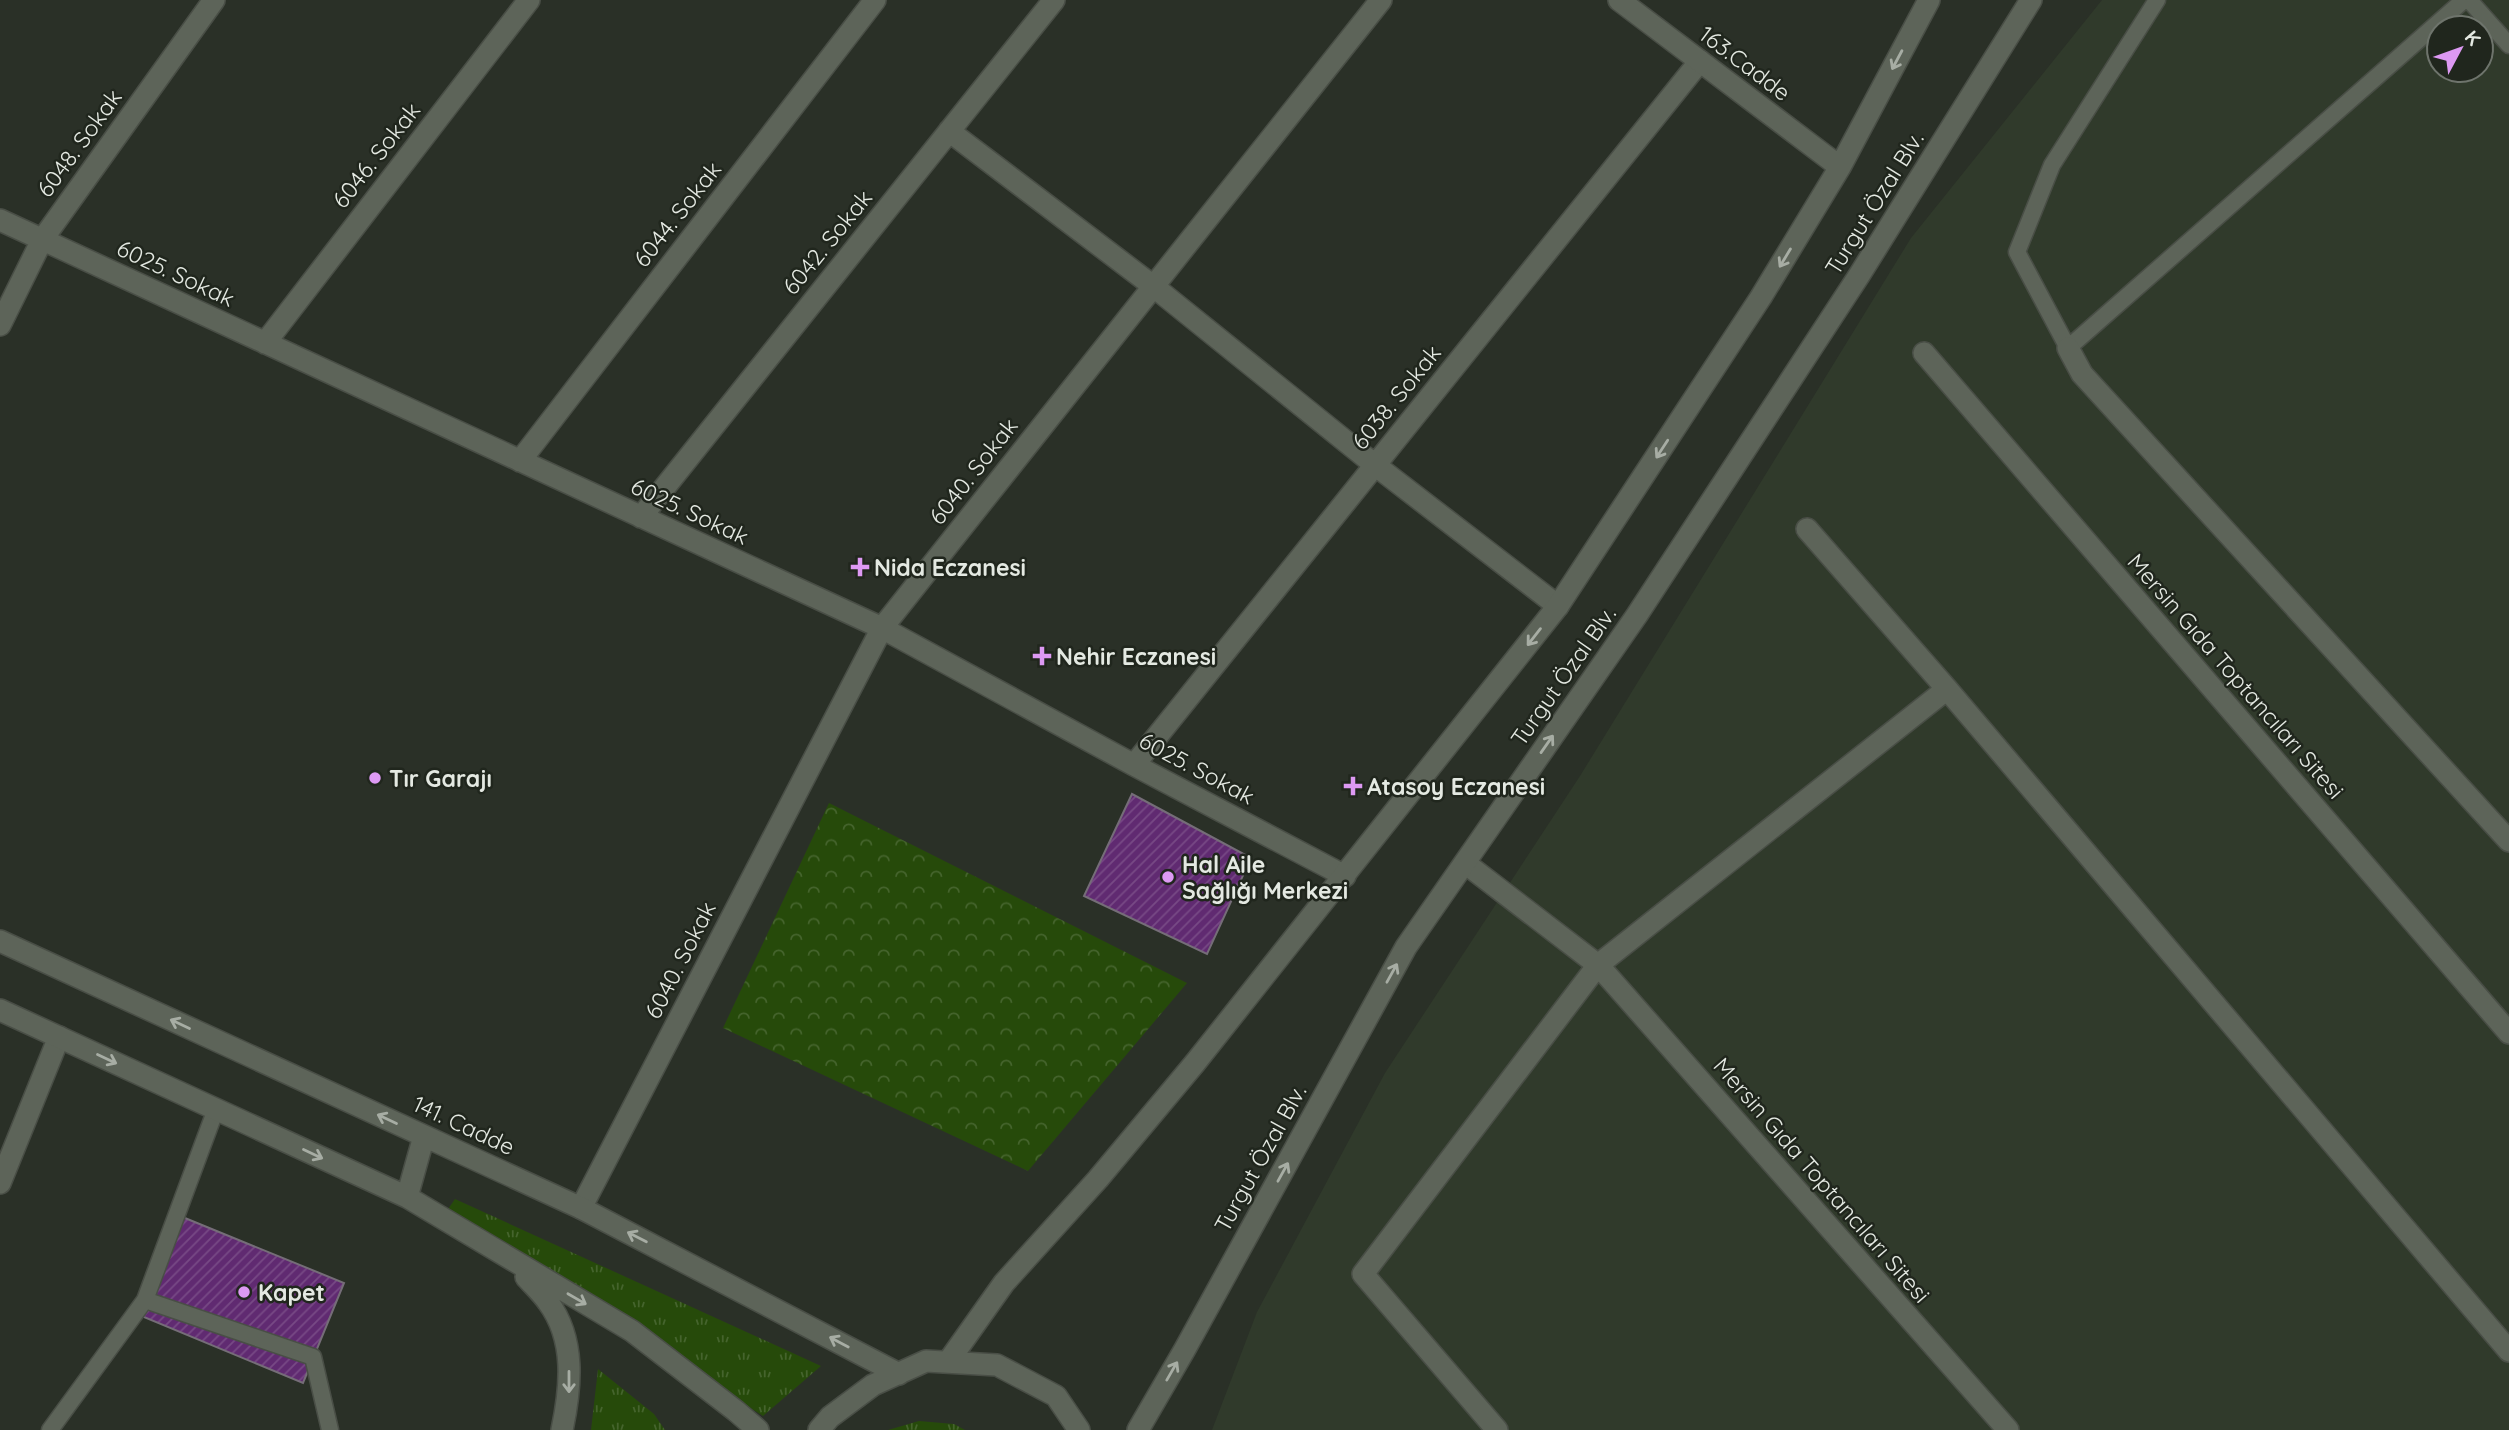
<svg xmlns="http://www.w3.org/2000/svg" width="2509" height="1430" viewBox="0 0 2509 1430" font-family="Quicksand,sans-serif">
  <style>
    .built { fill: #303a2b; fill-rule: evenodd }
    .grass { fill: url(#grass-tufts) }
    .park { fill: url(#park-crowns) }
    .building { fill: url(#building-hatch); stroke: #756d78; stroke-width: 2 }
    .lines { fill: none; stroke-linecap: round; stroke-linejoin: round }
    .lane-casing { stroke: #494e46; stroke-width: 19 }
    .street-casing { stroke: #494e46; stroke-width: 24 }
    .secondary-casing { stroke: #494e46; stroke-width: 24 }
    .lane { stroke: #5d6459; stroke-width: 16 }
    .street { stroke: #5d6459; stroke-width: 21 }
    .secondary { stroke: #5d6459; stroke-width: 21 }
    .oneway { stroke: #a7ada4 }
    .poi-dot { fill: #dd99f3; stroke: #20261d; stroke-width: 2.5 }
    .labels { text-anchor: middle; dominant-baseline: central; stroke-width: 5; stroke-linejoin: round; paint-order: stroke }
    .street-label { font-size: 23px; fill: #e4e9e2; stroke: #20261d }
    .poi-label { font-size: 23px; font-weight: bold; fill: #e4e9e2; stroke: #20261d; text-anchor: start }
  </style>
  <defs>
    <pattern id="grass-tufts" width="24" height="20" patternUnits="userSpaceOnUse" patternTransform="scale(1.75)"><rect width="24" height="20" fill="#264a0a"/><path d="M3 7l-1-3M5 7V3M7 7l1-3M15 17l-1-3M17 17v-4M19 17l1-3" fill="none" stroke="#45642d"/></pattern>
    <pattern id="park-crowns" width="20" height="18" patternUnits="userSpaceOnUse" patternTransform="scale(1.75)"><rect width="20" height="18" fill="#264a0a"/><path d="M2 6a3 3 0 1 1 6 0M12 15a3 3 0 1 1 6 0" fill="none" stroke="#45642d"/></pattern>
    <pattern id="building-hatch" width="6" height="6" patternUnits="userSpaceOnUse" patternTransform="scale(1.75)"><rect width="6" height="6" fill="#602a71"/><path d="M-1 1l2-2M0 6l6-6M5 7l2-2" fill="none" stroke="#774985"/></pattern>
  </defs>
  <rect width="100%" height="100%" fill="#2a3027"/>
  <path class="built" d="M2102,0h407v1430h-1297l45,-118 128,-239 195,-297 331,-538zM2439,28h42v42h-42z"/>
  <path class="grass" d="M455,1199l366,167 -58,50 -317,-204z
    M598,1369l56,45 11,16h-74z
    M919,1421l35,3 11,6h-77z"/>
  <path class="park" d="M829,803l358,180 -159,188 -305,-143z"/>
  <path class="building" d="M1132,794l119,64 -44,96 -123,-58z
    M180,1216l164,67 -41,100 -164,-68z"/>
  <g class="lines">
    <defs>
      <path id="lane" d="M2157,0l-105,165 -35,87 51,96 396,-348
        M2469,0l40,45
        M145,1300l168,57 17,73
        M50,1430l95,-130 71,-191"/>
      <path id="street" d="M949,131l204,155 222,179 183,141
        M0,220l882,408 252,137 211,111
        M0,325l42,-85 172,-240
        M265,343l264,-343
        M2068,348l14,26 427,467
        M1924,353l585,680
        M520,461l355,-461
        M641,517l413,-517
        M1807,529l140,160 562,662
        M1134,765l566,-704
        M1465,863l133,102 349,-276
        M0,1183l59,-146
        M581,1208l301,-580 499,-628
        M1497,1430l-134,-156 235,-309 410,465"/>
      <path id="secondary" d="M1619,0l221,167
        M0,941l581,267 318,166
        M0,1010l407,187 225,134 104,80 22,19
        M407,1197l17,-61
        M526,1277c7,8 16,16 22,25 28,38 23,85 14,128
        M948,1362l56,-79 94,-104 97,-116 363,-457 203,-309 79,-130 89,-167
        M819,1430l11,-13 43,-32 53,-24 71,4 59,31 23,34
        M1138,1430l47,-81 221,-402 231,-332 223,-341 171,-274"/>
    </defs>
    <use href="#lane" class="lane-casing"/>
    <use href="#street" class="street-casing"/>
    <use href="#secondary" class="secondary-casing"/>
    <use href="#lane" class="lane"/>
    <use href="#street" class="street"/>
    <use href="#secondary" class="secondary"/>
  </g>
  <defs><path id="oneway-shaft" d="M-6 0H5M1.5-3L5.5 0L1.5 3" fill="none" stroke-width="1.6" stroke-linecap="round" stroke-linejoin="round" transform="scale(1.75)"/></defs>
  <g class="oneway">
    <use href="#oneway-shaft" transform="translate(1897 60) rotate(118)"/>
    <use href="#oneway-shaft" transform="translate(1785 258) rotate(121)"/>
    <use href="#oneway-shaft" transform="translate(1662 449) rotate(123)"/>
    <use href="#oneway-shaft" transform="translate(1534 637) rotate(128)"/>
    <use href="#oneway-shaft" transform="translate(1547 744) rotate(-55)"/>
    <use href="#oneway-shaft" transform="translate(1392 973) rotate(-61)"/>
    <use href="#oneway-shaft" transform="translate(180 1024) rotate(-155)"/>
    <use href="#oneway-shaft" transform="translate(107 1059) rotate(25)"/>
    <use href="#oneway-shaft" transform="translate(387 1119) rotate(-155)"/>
    <use href="#oneway-shaft" transform="translate(313 1154) rotate(25)"/>
    <use href="#oneway-shaft" transform="translate(1283 1172) rotate(-61)"/>
    <use href="#oneway-shaft" transform="translate(637 1237) rotate(-153)"/>
    <use href="#oneway-shaft" transform="translate(577 1299) rotate(30)"/>
    <use href="#oneway-shaft" transform="translate(839 1342) rotate(-152)"/>
    <use href="#oneway-shaft" transform="translate(1172 1371) rotate(-60)"/>
    <use href="#oneway-shaft" transform="translate(569 1382) rotate(90)"/>
  </g>
  <g class="poi-dot">
    <path d="M856.5 556.5h7v7h7v7h-7v7h-7v-7h-7v-7h7z"/>
    <path d="M1038.5 645.5h7v7h7v7h-7v7h-7v-7h-7v-7h7z"/>
    <circle cx="375" cy="778" r="7"/>
    <path d="M1349.5 775.5h7v7h7v7h-7v7h-7v-7h-7v-7h7z"/>
    <circle cx="1168" cy="877" r="7"/>
    <circle cx="244" cy="1292" r="7"/>
  </g>
  <g class="labels">
    <g class="street-label">
      <text transform="translate(1745 63) rotate(37)">163.Cadde</text>
      <text transform="translate(79 143) rotate(-54)">6048. Sokak</text>
      <text transform="translate(376 155) rotate(-52)">6046. Sokak</text>
      <text transform="translate(1874 203) rotate(-58)">Turgut Özal Blv.</text>
      <text transform="translate(677 214) rotate(-52)">6044. Sokak</text>
      <text transform="translate(827 242) rotate(-51)">6042. Sokak</text>
      <text transform="translate(176 273) rotate(25)">6025. Sokak</text>
      <text transform="translate(1396 397) rotate(-51)">6038. Sokak</text>
      <text transform="translate(973 471) rotate(-52)">6040. Sokak</text>
      <text transform="translate(690 511) rotate(25)">6025. Sokak</text>
      <text transform="translate(1563 676) rotate(-55)">Turgut Özal Blv.</text>
      <text transform="translate(2236 676) rotate(49)">Mersin Gıda Toptancıları Sitesi</text>
      <text transform="translate(1197 768) rotate(28)">6025. Sokak</text>
      <text transform="translate(680 960) rotate(-63)">6040. Sokak</text>
      <text transform="translate(464 1125) rotate(25)">141. Cadde</text>
      <text transform="translate(1260 1158) rotate(-61)">Turgut Özal Blv.</text>
      <text transform="translate(1822 1180) rotate(49)">Mersin Gıda Toptancıları Sitesi</text>
    </g>
    <g class="poi-label">
      <text x="874" y="567">Nida Eczanesi</text>
      <text x="1056" y="656">Nehir Eczanesi</text>
      <text x="389" y="778">Tır Garajı</text>
      <text x="1367" y="786">Atasoy Eczanesi</text>
      <text x="1182" y="864">Hal Aile<tspan x="1182" dy="26">Sağlığı Merkezi</tspan></text>
      <text x="258" y="1292">Kapet</text>
    </g>
  </g>
  <g transform="translate(2460 49) rotate(49)"><circle r="33" fill="#20261d" stroke="#6e746c" stroke-width="2"/>
  <path d="M0-5L12 26L0 18L-12 26Z" fill="#dd99f3"/>
  <text y="-10" font-size="19" font-weight="bold" text-anchor="middle" fill="#e4e9e2">K</text>
  </g>
</svg>
